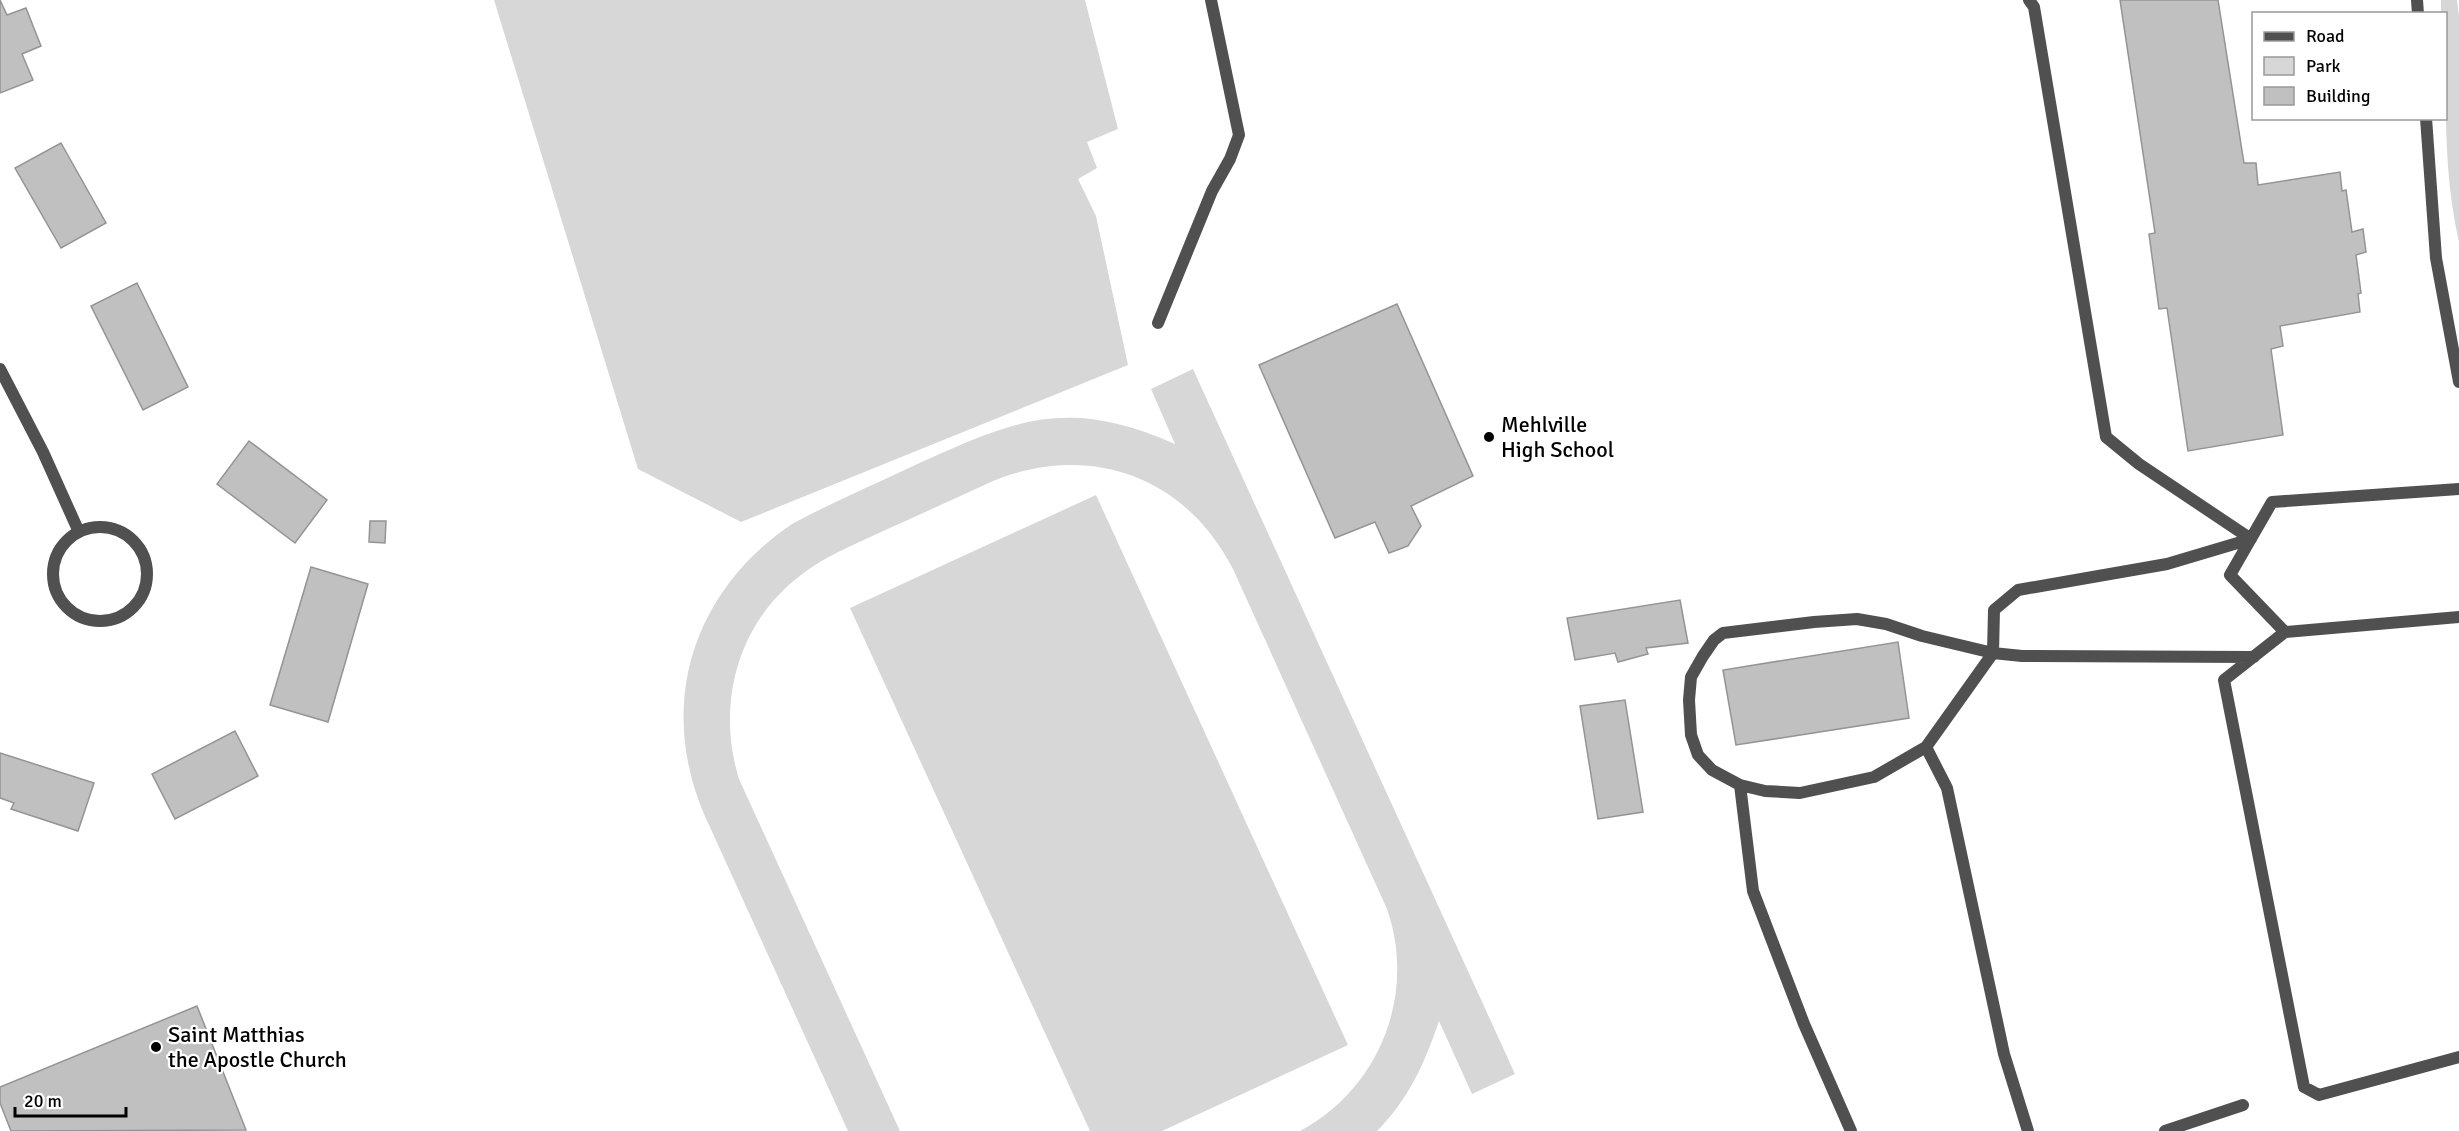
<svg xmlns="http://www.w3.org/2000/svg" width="2459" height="1131" viewBox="0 0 2459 1131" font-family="Signika,sans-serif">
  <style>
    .green { fill: #d7d7d7 }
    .building { fill: #c0c0c0; stroke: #949494; stroke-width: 1.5 }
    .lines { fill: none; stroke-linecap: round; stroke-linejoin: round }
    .lane { stroke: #505050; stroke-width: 12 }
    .street { stroke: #505050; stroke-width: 12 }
    .poi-dot { fill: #000; stroke: #fff; stroke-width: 2 }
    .labels { text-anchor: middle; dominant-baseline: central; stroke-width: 4.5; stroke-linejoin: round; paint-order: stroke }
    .poi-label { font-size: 22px; fill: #000; stroke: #fff; text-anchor: start }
  </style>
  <rect width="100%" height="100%" fill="#fff"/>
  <path class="green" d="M494,0h591l33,129 -31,13 10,26 -19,11 18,37 32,149 -387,157 -103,-53z
    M2441,0h16l2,16v226c-17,-74 -13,-153 -13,-228l-5,-1z
    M1193,369l322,705 -43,20 -33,-73c-14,41 -30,78 -62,110h-77c79,-42 117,-136 87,-222l-154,-340c-48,-93 -143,-127 -240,-88 -37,17 -74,34 -112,51 -27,13 -56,24 -80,43 -64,48 -85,130 -62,204l161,352h-52l-144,-317c-47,-111 -11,-223 88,-290 39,-21 79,-38 119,-57 102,-47 155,-71 264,-23l-24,-55z
    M1096,495l252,550 -186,86h-72l-240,-523z"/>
  <path class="building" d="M0,0l7,15 19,-7 15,38 -19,8 11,26 -33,13z
    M2120,0h98l26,163h12l2,22 82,-13 2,19 4,-1 6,42 11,-3 3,23 -10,3 5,38 -3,1 2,18 -80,14 3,20 -12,3 12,86 -95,16 -21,-143 -8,1 -10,-75 6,-1z
    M61,143l45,80 -45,25 -46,-80z
    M137,283l51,104 -45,23 -52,-104z
    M1397,304l76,172 -62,30 10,20 -13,20 -19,7 -14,-31 -40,16 -76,-173z
    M249,441l78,59 -32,43 -78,-59z
    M370,521h16l-1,22 -16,-1z
    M311,567l57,17 -40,138 -58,-17z
    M1680,600l8,43 -42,5 2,6 -30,8 -3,-9 -40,7 -8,-42z
    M1898,642l11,76 -173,27 -13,-75z
    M1625,700l18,112 -45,7 -18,-113z
    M235,731l23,45 -83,43 -23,-45z
    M0,753l94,30 -16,48 -67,-22 3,-6 -14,-5z
    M197,1006l49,124 -235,1 -11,-28v-16z"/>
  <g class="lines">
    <path class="lane" d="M2029,0l5,7 72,430 33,27 112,75
      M2417,0l1,14
      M2426,118l10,140 23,124
      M1158,323l54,-132 18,-32 9,-24 -28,-135
      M2459,489l-187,13 -42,73 55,57 174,-15
      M2251,539l-84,25 -149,26 -24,20 -1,43 -67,94 -52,30 -74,16 -35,-2 -25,-6 -28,-15 -14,-15 -7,-20 -2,-35 2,-23 12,-21 11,-16 9,-7 91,-11 43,-3 29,5 36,12 71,17 29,3 232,1
      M2285,632l-61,48 80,407 15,8 140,-38
      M1926,747l21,41 57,266 24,77
      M1740,785l13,106 51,133 47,107
      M2165,1131l78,-26"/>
    <path class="street" d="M0,369l43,83 36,80
      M53 574a47 47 0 1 1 94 0a47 47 0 1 1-94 0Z"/>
  </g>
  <g class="poi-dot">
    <circle cx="1489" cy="437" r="6"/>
    <circle cx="156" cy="1047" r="6"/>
  </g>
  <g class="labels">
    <g class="poi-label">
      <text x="1501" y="424">Mehlville<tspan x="1501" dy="25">High School</tspan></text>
      <text x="168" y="1034">Saint Matthias<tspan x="168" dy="25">the Apostle Church</tspan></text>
    </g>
  </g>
  <rect x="2252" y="12" width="195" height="108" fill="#ffffff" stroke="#999999" stroke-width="1.5"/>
  <rect x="2264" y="32" width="30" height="9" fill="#505050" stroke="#999999" stroke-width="1.5"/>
  <text x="2306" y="42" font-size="18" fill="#000000">Road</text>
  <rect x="2264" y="57" width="30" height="18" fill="#d7d7d7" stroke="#999999" stroke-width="1.5"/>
  <text x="2306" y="72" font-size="18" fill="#000000">Park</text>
  <rect x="2264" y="87" width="30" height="18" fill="#c0c0c0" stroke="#999999" stroke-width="1.5"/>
  <text x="2306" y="102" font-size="18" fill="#000000">Building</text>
  <path d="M15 1107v9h111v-9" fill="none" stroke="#000000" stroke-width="3"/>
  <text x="24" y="1107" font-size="18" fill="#000000" stroke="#ffffff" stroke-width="4.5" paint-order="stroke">20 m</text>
</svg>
